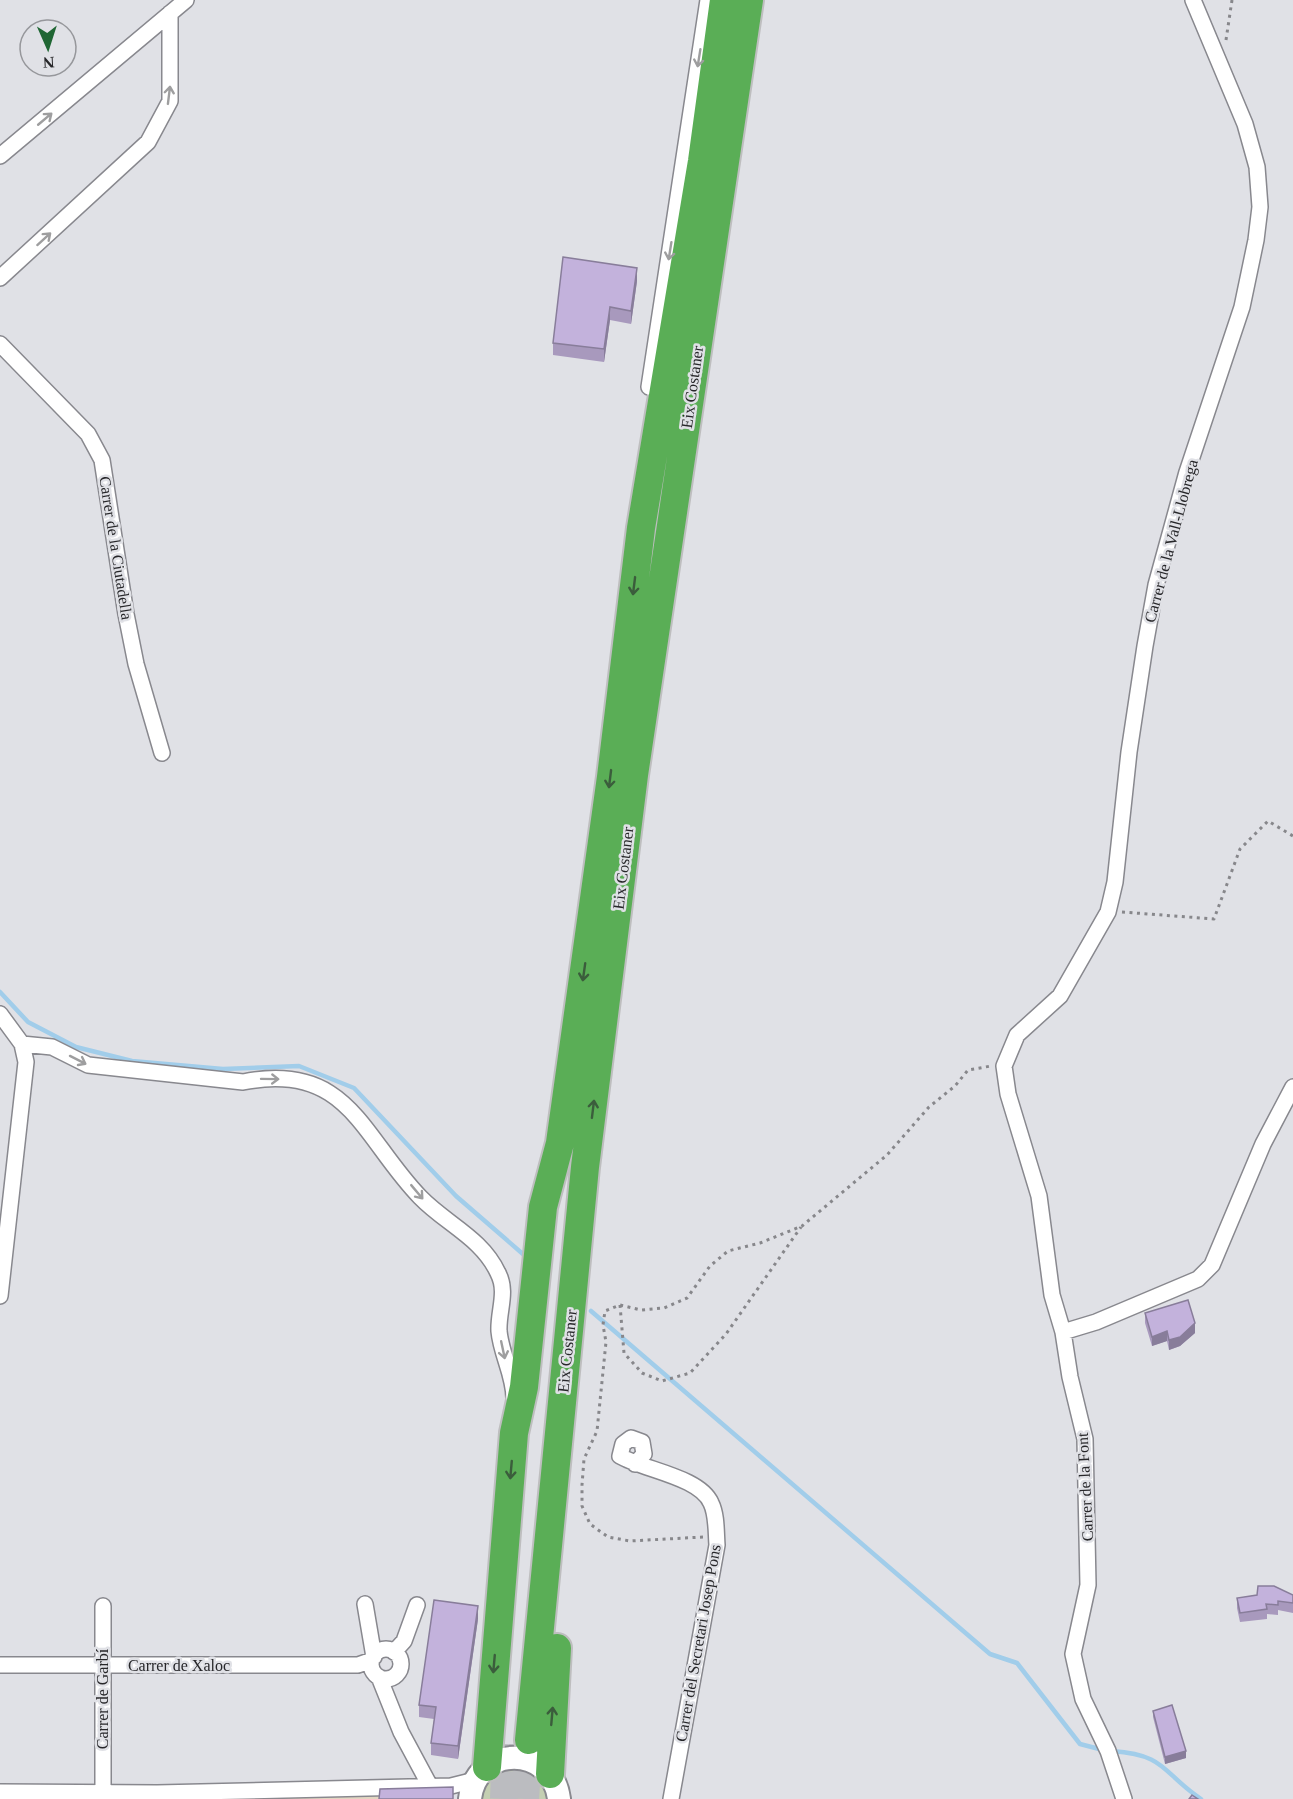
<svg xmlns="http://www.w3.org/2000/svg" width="1293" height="1799" viewBox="0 0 1293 1799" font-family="'Times New Roman',serif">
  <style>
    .industrial { fill: #e2d6c2 }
    .green { fill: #c4cfb2 }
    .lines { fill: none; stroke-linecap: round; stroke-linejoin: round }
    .stream { stroke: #a1cdea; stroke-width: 4.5 }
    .motorway-tunnel { stroke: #bbbcc0; stroke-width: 28; stroke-dasharray: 28 14; stroke-linecap: butt }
    .minor-casing { stroke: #88888e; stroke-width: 18 }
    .secondary-casing { stroke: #88888e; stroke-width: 26 }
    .motorway-casing { stroke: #bebebf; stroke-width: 32 }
    .path { stroke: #87878b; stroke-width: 3; stroke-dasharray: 3 4.5; stroke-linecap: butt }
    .minor { stroke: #fff; stroke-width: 15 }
    .secondary { stroke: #fff; stroke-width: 22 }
    .motorway { stroke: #5aae56; stroke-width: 28 }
    .wall { fill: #a899bd }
    .shaded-wall { fill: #887d9a }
    .building { fill: #c3b2dc; stroke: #887d9a; stroke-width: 1.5 }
    .oneway { stroke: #9e9e9f }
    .oneway2 { stroke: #3b5d3c }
    .labels { text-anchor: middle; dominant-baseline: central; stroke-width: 5; stroke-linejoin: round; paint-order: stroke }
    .street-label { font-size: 16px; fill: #27272a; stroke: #e0e1e6 }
  </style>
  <rect width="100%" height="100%" fill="#e0e1e6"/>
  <path class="industrial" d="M433,1792l19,7h-208v-3z"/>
  <path class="green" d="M512,1767l23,5 16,27h-70c6,-18 12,-27 31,-32z"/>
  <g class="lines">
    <path class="stream" d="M0,992l28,30 48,25 56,14 91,8 76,-3 55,22 102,108 68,59
      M591,1311l399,343 27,9 63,81 23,6
      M1112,1751c55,4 49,21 89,48"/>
    <path class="motorway-tunnel" d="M504,1799l2,-55
      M525,1799l4,-59"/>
    <defs>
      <path id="minor" d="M0,156l186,-156
        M0,278l148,-136 22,-41v-88
        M0,344l88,90 14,26 24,154 10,50 26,89
        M649,387l59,-387
        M0,1014l22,30 4,18 -26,234
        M22,1044l30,3 36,18 155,17c105,-21 119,55 177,115 26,27 62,41 78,76 10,19 0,38 1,58 2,23 15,44 15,67
        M1063,1332l33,-10 102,-43 14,-14 51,-121 30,-57
        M635,1464l9,-10 -2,-12 -11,-4 -8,6 -3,12c24,14 80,21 91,47 6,12 5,30 6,42l-46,254
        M365,1604l9,53
        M103,1606v187
        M371 1664a15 15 0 1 1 30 0a15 15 0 1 1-30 0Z
        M394,1652l10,-11 13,-36
        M0,1665h358l14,-5
        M379,1677l22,55 29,54
        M0,1792l157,1 294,-7 24,-6
        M1124,1799l-16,-48 -25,-52 -10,-45 15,-69 -3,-146 -15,-62 -7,-45 -11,-37 -13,-99 -31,-102 -4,-28 13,-31 43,-39 48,-84 7,-30 14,-130 16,-106 11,-61 31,-113 55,-165 14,-67 4,-33 -3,-40 -12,-43 -52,-124"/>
      <path id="secondary" d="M470,1799c6,-55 82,-55 89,0"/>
      <path id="motorway" d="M529,1740l56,-573 49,-392 115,-775
        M487,1767l27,-334 10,-46 19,-180 17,-64 51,-366 30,-249 61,-367 22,-161
        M550,1774l7,-126"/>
    </defs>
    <use href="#minor" class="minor-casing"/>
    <use href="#secondary" class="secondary-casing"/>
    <use href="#motorway" class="motorway-casing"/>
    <path class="path" d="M1226,40l6,-40
      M1122,912l92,7 26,-70 28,-28 25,15
      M620,1305l4,48 18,20 20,8 28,-8 36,-39 75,-107
      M703,1537l-73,4 -22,-4 -18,-13 -8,-18v-21l2,-26 13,-28 9,-89 -3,-17 2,-14 15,-6 21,5 23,-2 23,-10 23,-32 18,-15 32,-8 42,-17 85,-71 42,-48 26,-21 13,-16 23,-4"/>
    <use href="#minor" class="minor"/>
    <use href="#secondary" class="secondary"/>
    <use href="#motorway" class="motorway"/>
  </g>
  <path class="wall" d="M637,281l-6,43 -21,-4 -6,42 -51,-7v-12z
    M1145,1313l50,20 -15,13 -11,4 -2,-9 -15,5 -7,-23z
    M1257,1595h36v18l-15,-3v5l-11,-1v5l-27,3 -3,-14v-10z
    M478,1619l-20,140 -27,-4v-12l3,-24 -15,-2v-12z
    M1153,1711l33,47 -21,6 -12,-47z"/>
  <path class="shaded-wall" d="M637,268v13l-6,43v-13z
    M610,307v13l-6,42v-13z
    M1195,1323v10l-15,13 -11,4v-10z
    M1167,1331v10l-15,5v-9z
    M478,1606v13l-20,140v-13z
    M1186,1751v7l-21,6v-7z"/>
  <path class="building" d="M563,257l74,11 -6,43 -21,-4 -6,42 -51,-6z
    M1188,1300l7,23 -15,14 -11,3 -2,-9 -15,6 -7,-24z
    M1258,1586h16l19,9v8l-15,-2v4l-12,-1 1,5 -27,4 -3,-15 20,-3z
    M434,1600l44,6 -20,140 -27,-3 5,-36 -17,-2z
    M1172,1705l14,46 -21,6 -12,-46z
    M453,1787v12h-74l1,-10z
    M1192,1795l6,4h-9z"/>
  <defs><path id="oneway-shaft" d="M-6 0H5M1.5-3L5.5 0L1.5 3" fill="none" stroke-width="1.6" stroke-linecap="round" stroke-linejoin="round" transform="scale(1.5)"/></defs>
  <g class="oneway">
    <use href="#oneway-shaft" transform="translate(699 58) rotate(99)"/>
    <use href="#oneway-shaft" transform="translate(169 95) rotate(-83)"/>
    <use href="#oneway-shaft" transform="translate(45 119) rotate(-40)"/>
    <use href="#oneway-shaft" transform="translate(44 239) rotate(-42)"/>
    <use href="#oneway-shaft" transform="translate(670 251) rotate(99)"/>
    <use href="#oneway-shaft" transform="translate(78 1060) rotate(27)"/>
    <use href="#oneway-shaft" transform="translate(270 1079) rotate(1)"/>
    <use href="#oneway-shaft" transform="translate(417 1192) rotate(50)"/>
    <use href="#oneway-shaft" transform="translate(503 1350) rotate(78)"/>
  </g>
  <g class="oneway2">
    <use href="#oneway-shaft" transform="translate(634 586) rotate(97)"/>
    <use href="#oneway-shaft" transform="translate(610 779) rotate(97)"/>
    <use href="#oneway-shaft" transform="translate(584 972) rotate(98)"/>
    <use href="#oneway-shaft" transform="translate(593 1109) rotate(-83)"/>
    <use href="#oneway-shaft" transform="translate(511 1470) rotate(95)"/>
    <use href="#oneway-shaft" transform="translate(494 1664) rotate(95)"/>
    <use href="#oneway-shaft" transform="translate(552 1716) rotate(-85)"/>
  </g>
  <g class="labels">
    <g class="street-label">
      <text transform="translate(692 387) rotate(-82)">Eix Costaner</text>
      <text transform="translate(1171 541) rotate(-75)">Carrer de la Vall-Llobrega</text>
      <text transform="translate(116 548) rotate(81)">Carrer de la Ciutadella</text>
      <text transform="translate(623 868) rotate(-83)">Eix Costaner</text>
      <text transform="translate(567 1351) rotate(-84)">Eix Costaner</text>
      <text transform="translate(1085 1487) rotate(-93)">Carrer de la Font</text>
      <text transform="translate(698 1643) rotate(-80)">Carrer del Secretari Josep Pons</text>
      <text x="179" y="1665">Carrer de Xaloc</text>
      <text transform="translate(102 1699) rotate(-90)">Carrer de Garbí</text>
    </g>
  </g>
  <g transform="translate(48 48) rotate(177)"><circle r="28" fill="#e0e1e6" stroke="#96979b" stroke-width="1.5"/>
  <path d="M0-4.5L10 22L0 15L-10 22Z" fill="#1f6633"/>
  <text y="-9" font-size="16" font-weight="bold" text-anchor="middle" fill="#27272a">N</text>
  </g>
</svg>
